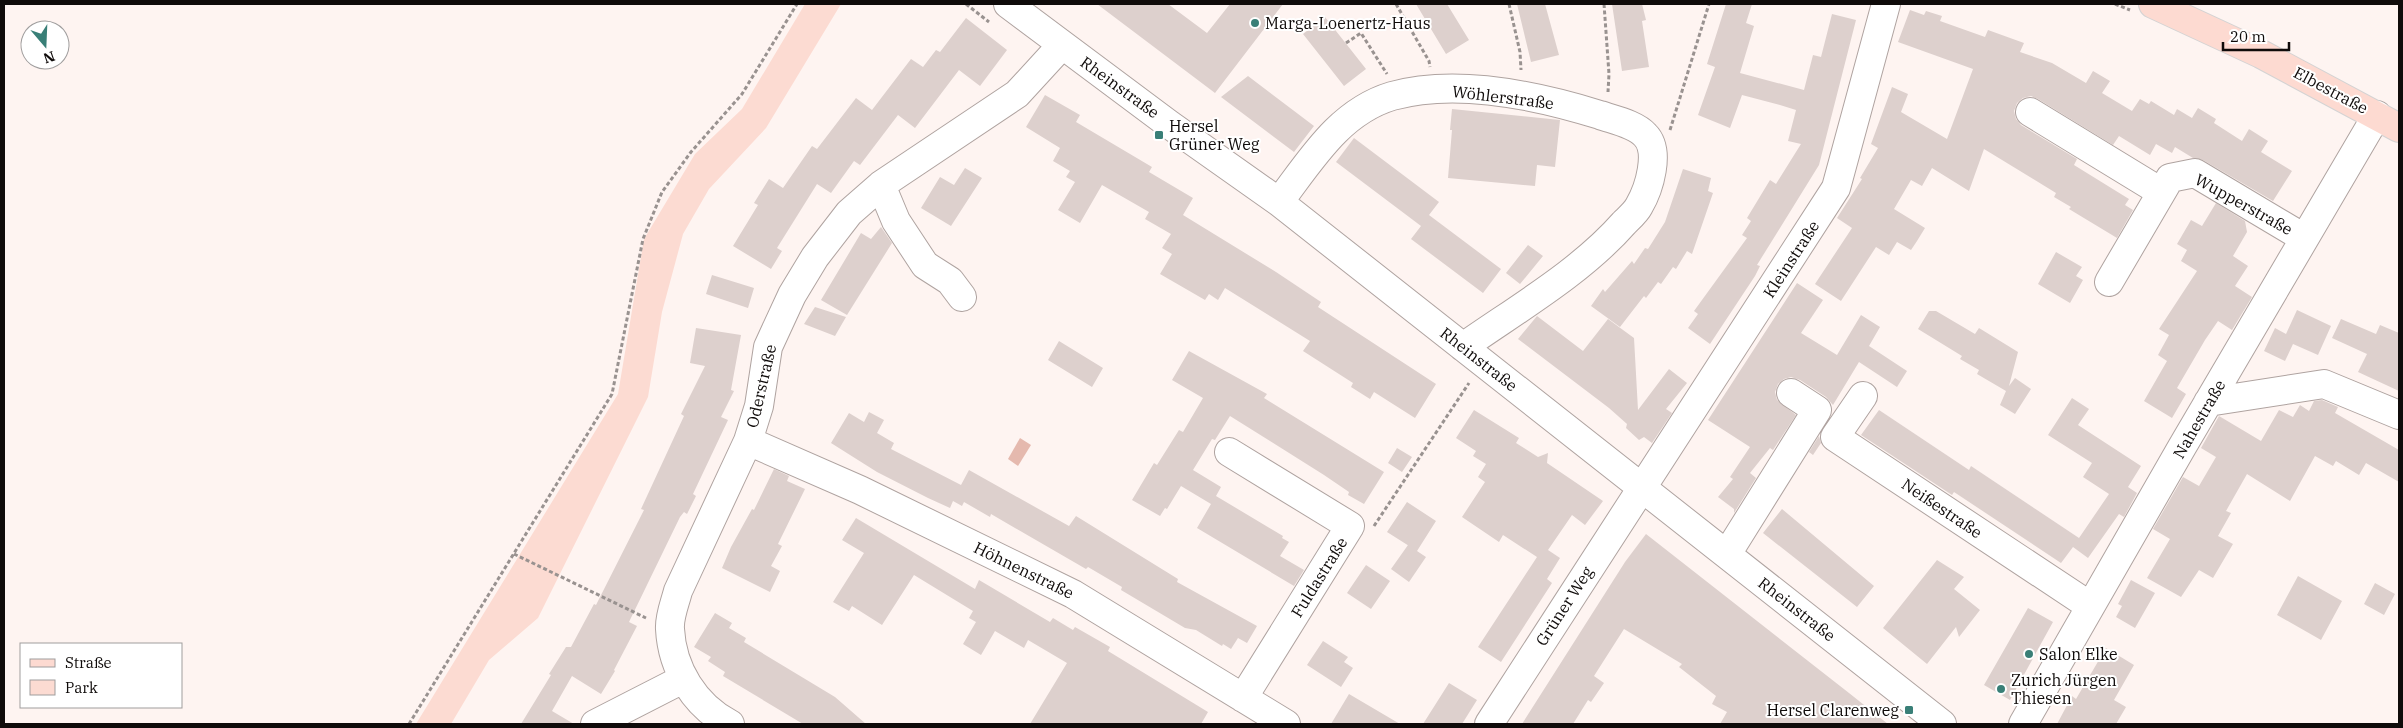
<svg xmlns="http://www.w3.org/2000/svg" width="2403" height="728" viewBox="0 0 2403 728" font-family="'IBM Plex Serif',serif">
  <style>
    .green { fill: #fcdbd2 }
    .water { fill: #e5b9ae }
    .building { fill: #ddd0cd }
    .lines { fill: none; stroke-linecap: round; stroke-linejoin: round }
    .minor-casing { stroke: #afa3a0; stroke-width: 30 }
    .major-casing { stroke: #d4d3d3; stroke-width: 30 }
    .path { stroke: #999290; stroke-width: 3; stroke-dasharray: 4 2.5; stroke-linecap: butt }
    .minor { stroke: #fff; stroke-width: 28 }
    .major { stroke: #fddad1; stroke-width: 28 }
    .poi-dot { fill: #397f77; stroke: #fff; stroke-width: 2 }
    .labels { text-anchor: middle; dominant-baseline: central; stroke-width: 4; stroke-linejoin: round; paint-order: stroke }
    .poi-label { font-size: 16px; fill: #0f0b0a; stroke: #fff; text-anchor: start }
    .street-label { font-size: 16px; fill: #0f0b0a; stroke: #fff }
  </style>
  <rect width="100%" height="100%" fill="#fef4f1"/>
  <path class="green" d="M805,4h36l-75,124 -57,61 -26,45 -21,78 -14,85 -110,221 -49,42 -38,64h-35l202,-330 26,-155 51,-85 47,-45z"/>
  <path class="water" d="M1020,438l11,7 -13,21 -10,-7z"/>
  <path class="building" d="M1097,4h71l39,29 23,-29h53l-68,89z
    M1416,4h31l22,36 -23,14z
    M1517,4h28l14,51 -28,7z
    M1612,4h30l4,16 -4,1 7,46 -27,4z
    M1726,4h26l-6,19 8,3 -14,47 64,17 9,-35 8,2 11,-43 24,6 -37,145 -62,100 3,1 -5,10 -45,68 -22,-16 10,-14 -4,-3 53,-73 -5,-3 9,-14 -4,-3 23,-38 6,4 25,-40 -13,-3 8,-31 -16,-5 -38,-10 -12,33 -32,-13 17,-48 -8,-3z
    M1910,10l14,5 2,-4 16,5 -2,5 45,16 3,-7 36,13 -4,9 32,11 34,20 7,-12 17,10 -8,12 30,18 8,-12 9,5 2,-3 23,14 3,-6 15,9 6,-10 18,11 -2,4 28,18 7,-12 19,12 -7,11 31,19 -19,30 -70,-41 -10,-2 -18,-11 -3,6 -16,-9 -6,11 -31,-19 -6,9 -75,-46 -7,-3 -8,2 -6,5 -3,8 2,8 5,6 56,34 -3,6 55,34 -4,6 8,5 -16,28 -48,-29 2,-2 -17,-10 2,-4 -72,-44 -15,42 -37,-23 -10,18 -11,-6 -17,29 31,19 -8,13 -6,9 -14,-8 -8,13 -13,-8 -35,54 -26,-17 37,-56 -15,-10 25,-39 -2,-1 18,-30 -7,-4 21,-57 16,7 -7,18 46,27 26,-70 -75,-27z
    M1325,17l41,52 -22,17 -41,-52z
    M966,18l41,32 -27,36 -21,-16 -44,58 -17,-13 -38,50 -6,-4 -23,32 -14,-9 -40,64 5,3 -11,18 -38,-23 25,-41 -4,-2 15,-24 14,9 29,-42 5,3 39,-51 16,12 39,-51 12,8 13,-17 4,2z
    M1248,76l66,50 -20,26 -73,-55z
    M1045,95l35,20 -4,7 76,45 -3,5 44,26 -10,17 93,57 45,30 -3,5 118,77 -21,34 -41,-26 -4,7 -19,-12 2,-4 -50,-32 7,-10 -85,-53 -7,12 -9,-6 -4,6 -45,-26 12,-20 -10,-6 9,-14 -26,-15 4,-7 -47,-27 -22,38 -22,-13 17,-28 -9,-5 4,-6 -17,-10 7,-13 -34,-21z
    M1452,109l108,11 -5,47 -18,-2 -2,21 -87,-8 4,-48h-2z
    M1354,138l85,64 -10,13 72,54 -18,24 -72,-54 10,-13 -85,-64z
    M965,168l17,10 -31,48 -30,-18 19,-31 14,8z
    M1683,169l28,9 -3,13 5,2 -21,61 -5,-3 -11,18 -3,-2 -12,17 -3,-2 -12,16 -2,-2 -24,31 -29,-21 12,-17 2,3 27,-31 2,3 11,-16 3,1 17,-27z
    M2216,203l29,18 2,11 -14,24 15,10 -13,20 17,11 -20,33 -14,-9 -13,19 -28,48 9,6 -14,24 -28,-17 23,-40 -9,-6 11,-20 -10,-6 38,-58 -16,-10 6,-11 -10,-6 14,-24 11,6z
    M881,227l11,16 -45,72 -26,-15 40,-67 10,6z
    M1528,245l15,11 -23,28 -14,-11z
    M2056,252l26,15 -6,9 7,4 -13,23 -32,-19z
    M712,275l42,13 -6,20 -42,-14z
    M1797,283l26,17 -22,33 36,22 24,-40 19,12 -11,19 38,25 -10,16 -38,-25 -26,43 -7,-8 -26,-17 -9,-3 -7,2 -6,5 -3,8 2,8 19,15 -23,35 -3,-2 -20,25 6,5 -22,35v-4l-16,-12 15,-18 -3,-2 20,-30 -42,-27z
    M815,307l31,10 -11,19 -31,-12z
    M2297,310l34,16 -13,29 -25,-11 -8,17 -21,-10 11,-23 11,6z
    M1929,311h7l39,23 4,-6 39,24 -9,34 6,-8 16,11 -16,25 -15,-9 6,-14 -29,-17 2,-4 -19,-11 2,-3 -44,-27z
    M1537,316l46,35 25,-32 26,19 4,72 31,-41 18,14 -21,26 6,4 -20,30 -8,-6 -5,3 -13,-12 1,-4 -18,-16 -91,-69z
    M2341,319l35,15 4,-9 19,8v58l-41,-19 9,-18 -35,-16z
    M696,328l45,7 -10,55 3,1 -13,26 7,3 -35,74 3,2 -9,18 -3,-2 -4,5 -51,105 8,4 -23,44 1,1 -14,23 -29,-18 -20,35 22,13h-53l30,-49 -2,-1 17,-27h5l23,-43 2,1 48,-95 -3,-1 43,-93 -3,-2 24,-48 -15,-3z
    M1059,341l44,27 -11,19 -44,-27z
    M1189,351l78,43 -3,4 120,74 -20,32 -16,-9 1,-3 -25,-17 -94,-59 -15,24 -3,-1 -19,31 28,17 -5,9 67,40 -1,2 7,4 -9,14 24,14 -10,16 -97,-58 14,-24 -30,-18 -14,23 -2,-1 -5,8 -28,-16 22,-37 3,2 22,-35 4,2 20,-34 -31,-18z
    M2072,398l17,11 -11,16 63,41 -13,21 9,6 -13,24 -5,-3 -31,44 -15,-11 -12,16 -107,-71 -2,3 -91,-60 18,-25 90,60 2,-4 108,72 30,-44 -26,-17 9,-14 -44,-28z
    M2322,400l16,7 -3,6 64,37v32l-33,-19 -7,12 -23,-14 -3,5 -18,-10 -25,45 -43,-27 -21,37 5,2 -13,23 15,8 -20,34 -14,-8 -18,27 -34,-19 23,-39 -17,-10 30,-52 16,9 17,-29 -15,-9 18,-32 42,25 18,-31 14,7 7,-12 9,6 5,-10z
    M1474,410l45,28 -3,5 22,14 10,-4 -1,10 56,38 -18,24 -13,-10 -24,35 12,8 -13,21 5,4 -51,79 -23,-15 59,-90 -34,-22 -4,7 -37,-25 23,-35 -7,-5 8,-13 -13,-8 3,-5 -20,-13z
    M869,412l15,8 -7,13 17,10 -3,6 70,36 8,-15 100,56 7,-10 102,63 -1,3 80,44 -10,17 -9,-5 -7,11 -8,-5 -1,2 -26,-16 -11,-2 -64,-38 1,-3 -34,-20 -2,2 -95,-55 -1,3 -26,-15 -2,4 -9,-5 -3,7 -22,-10 -51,-26 -46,-29 18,-30 15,9z
    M1819,436l2,7 -8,12 -4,-3z
    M1397,448l15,9 -10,15 -14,-9z
    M774,469l15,7 -2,5 18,8 -27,55 4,2 -11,20 9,5 -10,21 -48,-24 9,-21 21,-38 2,1z
    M1407,502l29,19 -19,30 -30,-19z
    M1782,509l92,77 -17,21 -94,-74z
    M856,518l119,71 4,-9 71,42 3,-4 20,12 2,-3 35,20 -2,4 100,61 -7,12h-171l37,-61 -39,-23 -4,8 -29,-17 -14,24 -18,-11 13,-22 -7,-4 4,-7 -59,-36 -32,50 -30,-19 -3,5 -16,-9 31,-49 -22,-13z
    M1646,534l203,159 39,31h-168l7,-12 -15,-8 4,-8 -37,-29 3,-3 -58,-35 -30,47 10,7 -13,19 -3,-2 -15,24h-51l103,-162z
    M1408,545l18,12 -17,25 -18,-13z
    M1937,560l27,17 -10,12 26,21 -21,27 -3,-10 -29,37 -44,-36z
    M1366,565l24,16 -19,28 -24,-16z
    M2298,576l44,25 -21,39 -44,-25z
    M2131,580l24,13 -20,35 -19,-11 6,-11 -4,-2z
    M2375,583l20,11 -11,21 -20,-11z
    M2028,608l25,14 -43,78 -26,-15z
    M715,613l17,10 -3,5 17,10 -2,4 91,55 31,27h-63l-80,-48 2,-4 -17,-11 3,-4 -17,-10z
    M1323,641l25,16 -4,5 9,6 -12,19 -34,-22z
    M2106,648l28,17 -20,35 12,7 -10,17h-59l15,-28 4,3z
    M1449,683l28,17 -15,24h-39z
    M1349,694l51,30h-69z"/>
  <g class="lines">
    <defs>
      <path id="minor" d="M1008,4l162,121 109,77 663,522
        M2030,112l131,80
        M881,185l15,36 29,44 25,16 12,16
        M1279,202c32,-42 60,-90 113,-106 64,-18 147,0 208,19 14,5 35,9 45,20 16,16 4,54 -6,71 -3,6 -10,12 -15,17 -43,49 -107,86 -161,124
        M2109,282l61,-104 25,-5 109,65
        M1863,396l-28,41 255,169
        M2208,402l116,-18 75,31
        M748,441l112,49 213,104 213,130
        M1229,452l121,74 -107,172
        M1727,554l90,-144 -26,-17
        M595,724l88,-45
        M730,724c-35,-18 -58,-55 -60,-95 -1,-12 5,-26 8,-38l70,-150 11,-35 9,-59 24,-52 23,-38 34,-44 32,-28 136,-91 45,-49
        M1489,724l347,-536 50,-184
        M2023,724l159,-277 195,-332"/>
      <path id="major" d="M2153,4l108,50 138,74"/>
    </defs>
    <use href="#minor" class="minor-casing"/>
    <use href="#major" class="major-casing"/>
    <path class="path" d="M966,4l23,18
      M1396,4l33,57 1,6
      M1509,4l11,48 1,18
      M1604,4l5,70 -1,18
      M2115,4l15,6
      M1346,43l15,-10 26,41
      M1670,130l39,-126
      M1374,526l95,-143
      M514,554l132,64
      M409,724l203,-330 31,-155 19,-47 29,-40 51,-58 55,-90"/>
    <use href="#minor" class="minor"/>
    <use href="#major" class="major"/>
  </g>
  <g class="poi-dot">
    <circle cx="1255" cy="23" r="5"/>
    <rect x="1154" y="130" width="10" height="10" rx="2.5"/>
    <circle cx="2029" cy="654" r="5"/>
    <circle cx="2001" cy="689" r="5"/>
    <rect x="1904" y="705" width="10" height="10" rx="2.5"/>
  </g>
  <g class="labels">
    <g class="poi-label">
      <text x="1265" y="23">Marga-Loenertz-Haus</text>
      <text x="1169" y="126">Hersel<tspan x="1169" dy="18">Grüner Weg</tspan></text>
      <text x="2039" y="654">Salon Elke</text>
      <text x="2011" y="680">Zurich Jürgen<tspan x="2011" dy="18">Thiesen</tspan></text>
      <text x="1899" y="710" text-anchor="end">Hersel Clarenweg</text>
    </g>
    <g class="street-label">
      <text transform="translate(1120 87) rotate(36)">Rheinstraße</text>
      <text transform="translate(2331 90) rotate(28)">Elbestraße</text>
      <text transform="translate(1503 97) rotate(7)">Wöhlerstraße</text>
      <text transform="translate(2244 204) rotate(29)">Wupperstraße</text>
      <text transform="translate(1791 259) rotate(-57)">Kleinstraße</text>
      <text transform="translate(1479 359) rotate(38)">Rheinstraße</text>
      <text transform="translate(761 386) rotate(-77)">Oderstraße</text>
      <text transform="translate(2199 419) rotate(-60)">Nahestraße</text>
      <text transform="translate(1942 508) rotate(34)">Neißestraße</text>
      <text transform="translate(1024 570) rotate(26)">Höhnenstraße</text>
      <text transform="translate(1319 577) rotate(-58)">Fuldastraße</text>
      <text transform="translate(1564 606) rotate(-57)">Grüner Weg</text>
      <text transform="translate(1797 609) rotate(38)">Rheinstraße</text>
    </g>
  </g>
  <rect width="2403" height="728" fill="none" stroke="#0f0b0a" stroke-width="10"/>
  <rect x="20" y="643" width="162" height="65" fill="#ffffff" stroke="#9f9d9d"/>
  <rect x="30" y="659" width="25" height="8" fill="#fddad1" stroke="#9f9d9d"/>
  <text x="65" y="668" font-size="15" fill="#0f0b0a">Straße</text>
  <rect x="30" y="680" width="25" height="15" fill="#fcdbd2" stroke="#9f9d9d"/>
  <text x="65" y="693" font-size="15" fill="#0f0b0a">Park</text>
  <g transform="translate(45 45) rotate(161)"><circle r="24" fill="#ffffff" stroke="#9f9d9d"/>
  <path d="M0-4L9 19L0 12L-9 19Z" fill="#397f77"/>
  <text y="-8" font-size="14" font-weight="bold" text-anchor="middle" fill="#0f0b0a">N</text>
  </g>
  <path d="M2223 42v8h66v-8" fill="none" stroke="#0f0b0a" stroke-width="2.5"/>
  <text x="2230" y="42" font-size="15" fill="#0f0b0a" stroke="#ffffff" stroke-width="4" paint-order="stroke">20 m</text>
</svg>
